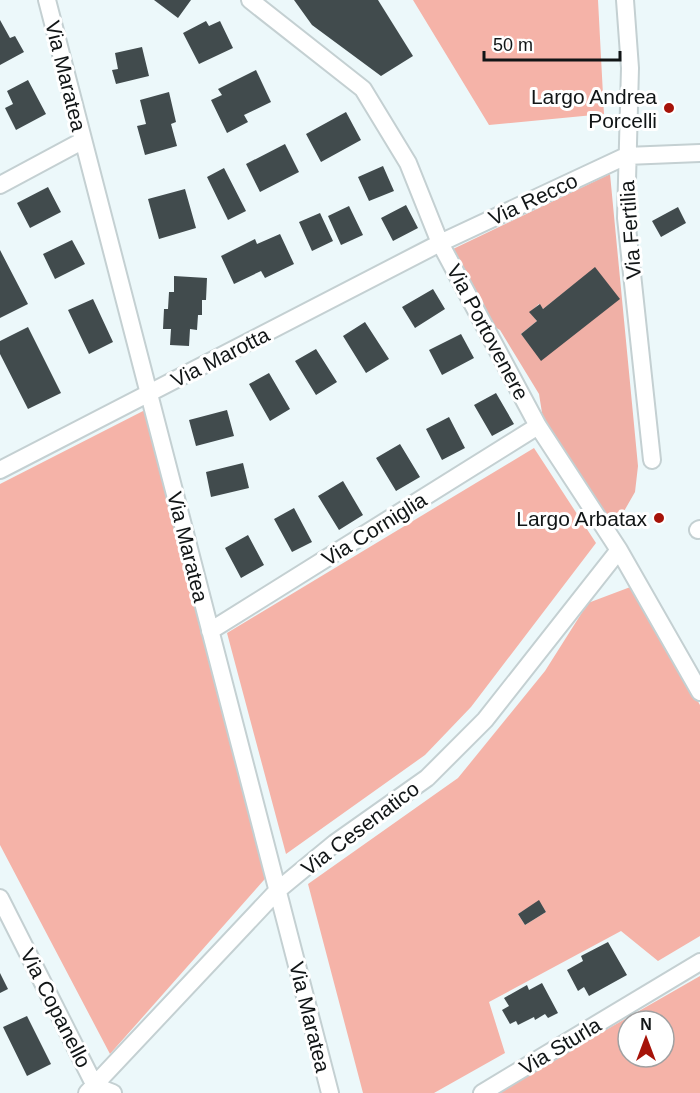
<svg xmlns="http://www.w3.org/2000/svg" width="700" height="1093" viewBox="0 0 700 1093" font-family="Helvetica,sans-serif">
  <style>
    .green { fill: #f0b0a6; fill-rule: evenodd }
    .forest { fill: #f5b3a8; fill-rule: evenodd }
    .building { fill: #414b4d }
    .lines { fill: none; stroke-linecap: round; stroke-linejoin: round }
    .minor-casing { stroke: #c4d0d2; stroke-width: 20 }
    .minor { stroke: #fff; stroke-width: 16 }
    .poi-dot { fill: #a61309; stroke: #fff; stroke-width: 2 }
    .labels { text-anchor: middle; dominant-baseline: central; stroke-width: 6; stroke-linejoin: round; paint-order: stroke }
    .street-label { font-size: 21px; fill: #111516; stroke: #fff }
    .poi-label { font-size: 21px; fill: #111516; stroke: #fff; text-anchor: end }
  </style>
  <rect width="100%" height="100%" fill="#ecf8fa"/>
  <path class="green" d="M610,174l28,292 -3,26 -12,21 -14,4 -9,-5 -57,-93 -4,-25 -39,-64 -11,-6 -36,-75zM595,268l-53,92 -21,-26 16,-13 -7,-9 9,-8 4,5z"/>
  <path class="forest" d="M413,0h185l6,114 -115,11z
    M145,410l126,462 -161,182 -110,-209v-361z
    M534,448l62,95 -125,164 -46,48 -139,99 -59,-221z
    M633,586l67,119v231l-42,25 -37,-30 -132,71 16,51 -71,40h-71l-55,-209 150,-106 87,-107 43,-68zM539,901l7,11 -21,13 -7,-11z
    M700,976v117h-204zM628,1021h36v36h-36z"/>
  <path class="building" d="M154,0h37l-13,18z
    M294,0h84l35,56 -32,20 -69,-51z
    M0,20l10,18 5,-2 9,16 -24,13z
    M206,21l3,5 11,-5 13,27 -34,16 -16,-31z
    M142,47l7,29 -33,8 -4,-14 6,-1 -3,-16z
    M256,70l15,32 -27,13 4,7 -21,11 -16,-33 11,-5 -4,-6z
    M28,80l18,34 -30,16 -11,-22 8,-4 -6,-13z
    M169,92l7,30 -5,2 6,22 -32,9 -8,-29 9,-2 -6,-24z
    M346,112l15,28 -40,22 -15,-28z
    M285,144l14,28 -39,20 -14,-28z
    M383,166l11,25 -25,10 -11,-24z
    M224,168l22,43 -18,9 -21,-43z
    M48,187l13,25 -31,16 -13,-25z
    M185,189l11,39 -37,11 -11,-40z
    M406,205l12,23 -25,13 -12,-23z
    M349,206l14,29 -22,10 -13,-29z
    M678,207l8,16 -25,14 -9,-16z
    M320,213l13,28 -21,10 -13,-29z
    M280,234l14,30 -29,14 -4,-7 -27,13 -13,-28 34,-17 2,5z
    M72,240l13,24 -30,15 -12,-25z
    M0,250l28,54 -28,14z
    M595,267l25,32 -79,62 -20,-27 16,-13 -8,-9 11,-8 3,5z
    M174,276l33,2 -1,22h-4v15h-4l-1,15 -7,-1 -1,17 -19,-1 1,-16h-8l1,-20h4l1,-17h5z
    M433,289l12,20 -30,19 -13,-21z
    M93,299l20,43 -24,12 -21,-44z
    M365,322l24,37 -23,14 -23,-37z
    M28,327l33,66 -33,16 -28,-55v-13z
    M461,334l13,24 -32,17 -13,-25z
    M316,349l21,33 -21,13 -21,-34z
    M269,373l21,36 -20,12 -21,-37z
    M496,393l18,31 -22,12 -18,-31z
    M227,410l7,26 -38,10 -7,-26z
    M449,417l16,31 -23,12 -16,-31z
    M400,444l20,33 -24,14 -20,-33z
    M243,463l6,25 -38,9 -5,-25z
    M343,481l20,34 -24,15 -21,-34z
    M294,508l18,34 -20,10 -18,-33z
    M248,535l16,30 -23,13 -16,-30z
    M539,900l7,12 -21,13 -7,-11z
    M608,942l19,33 -38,21 -5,-9 -6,4 -11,-21 16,-9 -2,-5z
    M0,973l8,16 -8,4z
    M542,983l16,30 -10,5 -3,-4 -10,6 -1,-3 -16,8 -2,-4 -6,3 -8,-14 7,-4 -5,-8 23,-13 2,5z
    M27,1016l24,48 -24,12 -24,-49z"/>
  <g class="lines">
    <defs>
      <path id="minor" d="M47,0l283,1093
        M250,0l113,89 45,74 32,80 98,183 81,124 81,142
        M625,0l5,68 -4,150 26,242
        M0,185l82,-44
        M0,470l440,-227 186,-87 74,-3
        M698,530l2,-1
        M210,631l328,-205
        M0,898l95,188 18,7
        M87,1093l191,-203 57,-47 92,-65 58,-58 134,-170
        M482,1093l218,-131"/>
    </defs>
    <use href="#minor" class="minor-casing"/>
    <use href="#minor" class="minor"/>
  </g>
  <g class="poi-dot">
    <circle cx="669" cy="108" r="6"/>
    <circle cx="659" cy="518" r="6"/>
  </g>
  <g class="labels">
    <g class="street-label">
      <text transform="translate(66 76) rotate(76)">Via Maratea</text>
      <text transform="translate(533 199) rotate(-25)">Via Recco</text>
      <text transform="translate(630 230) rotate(-94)">Via Fertilia</text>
      <text transform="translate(488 332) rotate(62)">Via Portovenere</text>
      <text transform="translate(220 357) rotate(-27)">Via Marotta</text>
      <text transform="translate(374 529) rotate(-32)">Via Corniglia</text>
      <text transform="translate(188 547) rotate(76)">Via Maratea</text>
      <text transform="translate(360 828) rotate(-37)">Via Cesenatico</text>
      <text transform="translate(56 1008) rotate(63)">Via Copanello</text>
      <text transform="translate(310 1017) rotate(76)">Via Maratea</text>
      <text transform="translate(560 1046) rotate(-31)">Via Sturla</text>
    </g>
    <g class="poi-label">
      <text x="657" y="96">Largo Andrea<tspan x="657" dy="24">Porcelli</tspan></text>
      <text x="647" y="518">Largo Arbatax</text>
    </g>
  </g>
  <g transform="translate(646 1039)"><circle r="28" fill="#ffffff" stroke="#a0a1a2" stroke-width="1.5"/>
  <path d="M0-4.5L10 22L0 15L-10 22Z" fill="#a61309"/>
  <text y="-9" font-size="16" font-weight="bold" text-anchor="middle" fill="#111516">N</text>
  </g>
  <path d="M484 51v9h136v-9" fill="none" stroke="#111516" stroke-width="3"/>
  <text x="493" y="51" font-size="18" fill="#111516" stroke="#ffffff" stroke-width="4.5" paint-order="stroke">50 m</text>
</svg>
